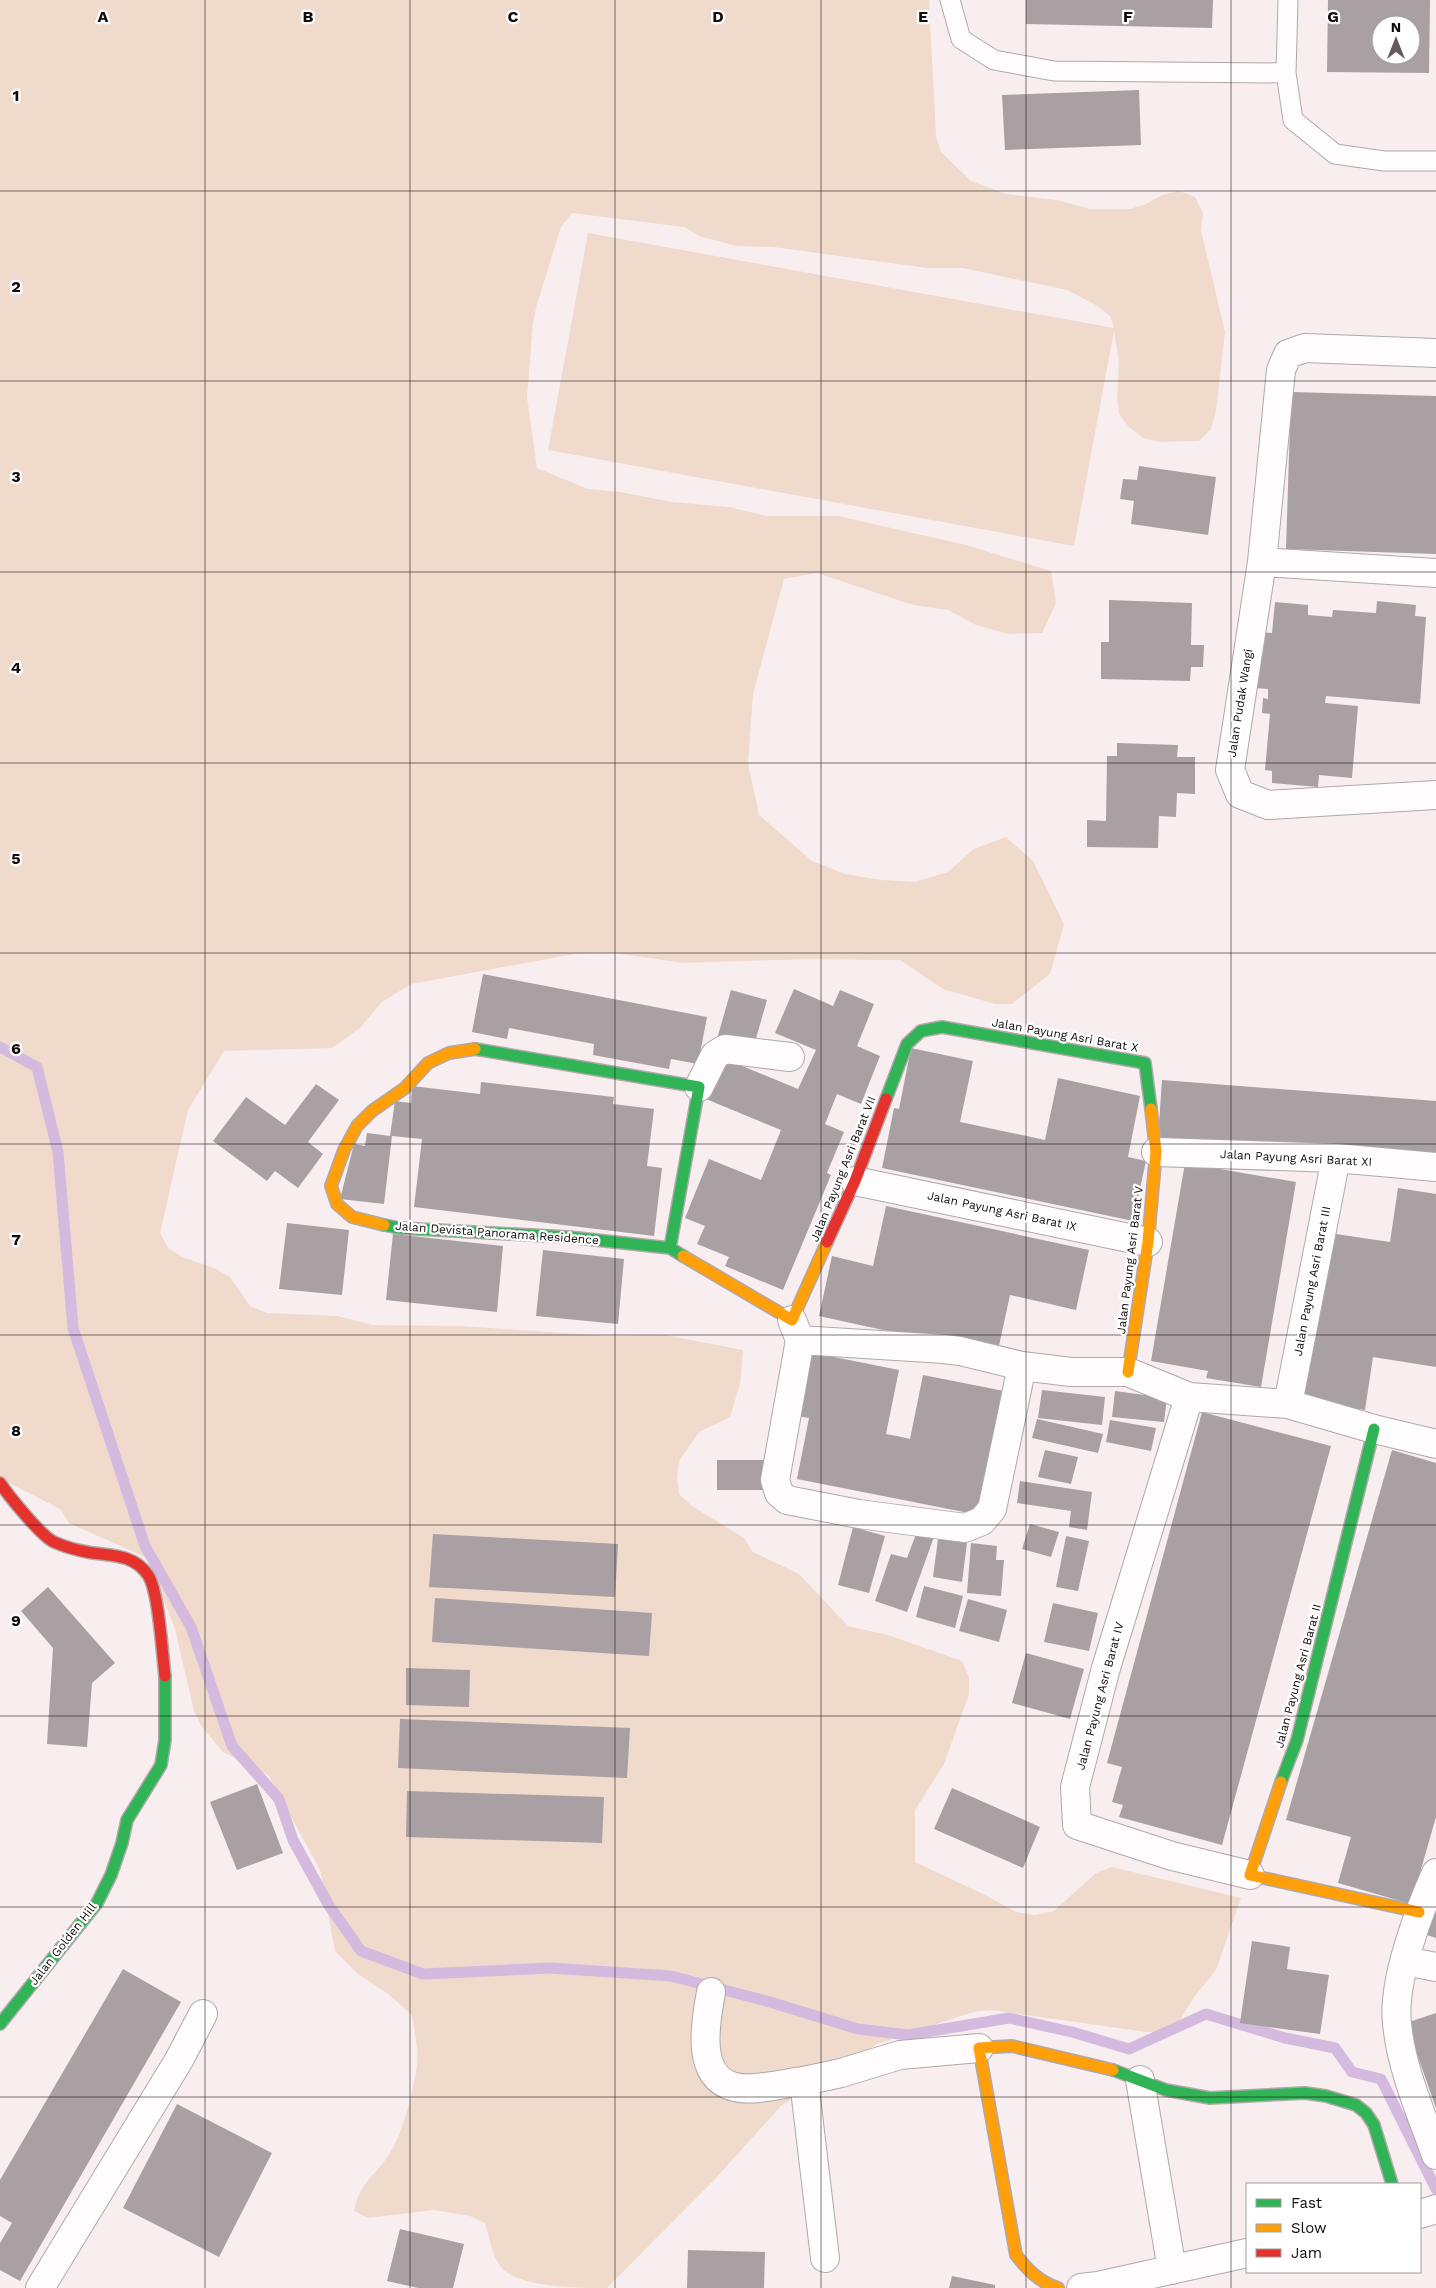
<svg xmlns="http://www.w3.org/2000/svg" width="1436" height="2288" viewBox="0 0 1436 2288" font-family="'Work Sans',sans-serif">
  <style>
    .green { fill: #efdacc }
    .lines { fill: none; stroke-linecap: round; stroke-linejoin: round }
    .stream { stroke: #d4bade; stroke-width: 11 }
    .building { fill: #a8a0a3; fill-rule: evenodd }
    .lane-casing { stroke: #b0a8aa; stroke-width: 21 }
    .street-casing { stroke: #b0a8aa; stroke-width: 30 }
    .fast-casing { stroke: #b0a8aa; stroke-width: 14 }
    .slow-casing { stroke: #b0a8aa; stroke-width: 14 }
    .jam-casing { stroke: #b0a8aa; stroke-width: 14 }
    .lane { stroke: #fefcfd; stroke-width: 19 }
    .street { stroke: #fefcfd; stroke-width: 28 }
    .fast { stroke: #30b455; stroke-width: 11 }
    .slow { stroke: #ff9f0a; stroke-width: 11 }
    .jam { stroke: #e5322d; stroke-width: 11 }
    .grid { fill: none; stroke: #120b0c; stroke-width: 1; stroke-opacity: 0.55 }
    .labels { text-anchor: middle; dominant-baseline: central; stroke-width: 4.5; stroke-linejoin: round; paint-order: stroke }
    .street-label { font-size: 12px; fill: #120b0c; stroke: #fff }
    .grid-label { font-size: 16px; text-anchor: middle; font-weight: bold; fill: #120b0c; stroke: #fff; stroke-width: 4.5; stroke-linejoin: round; paint-order: stroke }
  </style>
  <rect width="100%" height="100%" fill="#f8eef0"/>
  <path class="green" d="M0,0h929l7,136 5,16 30,29 35,13 51,6 33,9h40l16,-5 16,-9 17,-4 16,6 8,16 -2,17 24,102 -9,79 -5,18 -12,12 -39,1 -17,-4 -14,-11 -10,-13 -2,-17 2,-35 -5,-31 -40,215 -526,-96 40,-217 526,95 -4,-12 -14,-11 -29,-15 -104,-22h-36l-154,-21 -36,-1 -38,-10 -15,-9 -112,-14 -11,14 -24,77 -4,19 -6,74 10,71 51,21 32,3 52,10 57,5 37,9h72l128,29 85,26 5,32 -14,30 -33,1 -33,-9 -28,-15 -35,-5 -96,-32 -33,6 -31,115 -5,69 11,52 53,46 33,13 37,6 33,2 33,-10 26,-23 32,-12 27,24 31,63 -14,50 -38,30h-17l-52,-15 -43,-29 -95,-1 -121,4 -71,-10 -39,1 -163,30 -29,18 -22,26 -28,20 -108,3 -36,59 -28,123 8,15 14,9 32,11 16,9 20,29 17,7 71,3 34,9 87,1 150,10 56,-1 78,15 -3,34 -10,33 -31,15 -20,29 -2,17 2,16 13,12 52,32 9,14 46,22 49,52 40,9 74,26 7,17v16l-25,70 -29,46v52l70,33 31,17 19,3 19,-4 42,-38 16,-6 129,31 -25,72 -22,27 -17,28 -15,7h-16l-155,-22 -18,2 -96,32 -96,62 -67,74 -107,108c-27,0 -82,0 -103,-18 -12,-11 -14,-32 -19,-47l-15,-7 -36,-6 -66,8 -14,-7c6,-30 21,-34 36,-58 13,-20 24,-64 27,-88 2,-16 -3,-35 -5,-50l-25,-22 -29,-19 -23,-23 -15,-81 -51,-94 -46,-24 -21,-25 -8,-16 -19,-82 -28,-71 -78,-35 -9,-14 -60,-31z"/>
  <g class="lines">
    <path class="stream" d="M0,1047l37,20 21,85 15,176 72,218 46,81 41,119 47,53 14,41 35,64 33,47 62,23 127,-6 121,8 99,26 88,27 50,6 101,-17 63,14 57,17 77,-35 79,24 50,10 17,24 29,7 55,110"/>
  </g>
  <path class="building" d="M1026,0h187l-1,28 -186,-4z
    M1328,0h102l-1,73 -102,-1zM1381,25h30v30h-30z
    M1139,90l2,55 -136,5 -3,-55z
    M1291,392l145,4v158l-150,-5z
    M1139,466l77,11 -8,58 -77,-11 3,-23 -14,-2 3,-20 14,1z
    M1109,600l83,3 -1,42h13l-1,22h-12l-1,14 -89,-2v-37h8z
    M1377,601l39,4 -1,11 11,1 -6,87 -94,-8 -1,7 33,3 -6,72 -33,-3 -1,12 -46,-4v-12l-7,-1 5,-56 -8,-1 1,-15 5,1v-10l-12,-1 5,-56 11,1 3,-31 33,3v10l24,2 1,-7 43,3z
    M1117,743l61,2 -1,12h18v37l-18,-1 -1,24 -17,-1 -1,32 -71,-1v-27l19,1 1,-65h10z
    M483,974l224,43 -9,47 -27,-5 -2,10 -76,-14 1,-11 -85,-16 -2,11 -35,-7z
    M794,989l39,17 7,-16 34,14 -17,42 23,10 -19,48 -24,-10 -12,30 19,8 -17,41 4,2 -48,115 -58,-24 4,-9 -32,-13 8,-18 -20,-8 24,-59 52,21 20,-50 -75,-31 17,-41 75,31 18,-39 -41,-17z
    M731,990l36,10 -14,49 -36,-10z
    M911,1048l62,13 -13,61 19,4 66,14 13,-62 82,18 -12,61 18,4 -13,60 -251,-53 12,-60 5,1z
    M1162,1080l274,21v58l-278,-21z
    M481,1082l133,15 -1,7 41,5 -7,57 15,2 -8,68 -240,-29 8,-68 -30,-3 -8,68 -44,-5 14,-55 11,2 2,-13 23,3 5,-35 16,2 1,-17 68,8z
    M316,1084l23,16 -31,42 15,12 -25,34 -23,-17 -8,10 -54,-40 33,-44 39,28z
    M1185,1163l111,19 -35,205 -55,-9 2,-7 -57,-10z
    M1398,1188l38,6v173l-63,-10 -8,53 -62,-9 26,-168 61,9z
    M886,1206l203,44 -13,60 -66,-15 -13,60 -178,-39 13,-60 41,10z
    M287,1223l62,7 -7,65 -63,-6z
    M393,1234l110,12 -6,66 -111,-12z
    M543,1250l81,9 -6,65 -82,-8z
    M809,1352l90,18 -13,64 11,2 13,3 13,-64 81,16 -25,124 -182,-36 12,-61 -13,-2z
    M1042,1390l63,7 -3,28 -64,-7z
    M1115,1391l52,7 -3,24 -52,-5z
    M1202,1412l129,34 -109,399 -103,-28 4,-12 -11,-3 10,-35 -15,-4z
    M1037,1419l66,15 -5,19 -66,-15z
    M1110,1420l46,8 -5,23 -45,-9z
    M1045,1450l33,7 -7,27 -33,-7z
    M1392,1450l44,13v354l-25,87 -73,-21 13,-46 -65,-17z
    M717,1460h50v30h-50z
    M1020,1481l72,11 -5,38 -18,-3 2,-16 -54,-8z
    M1030,1524l29,8 -8,25 -29,-8z
    M853,1527l32,9 -16,57 -31,-8z
    M433,1534l185,10 -3,53 -186,-10z
    M916,1534h19l-28,78 -32,-11 16,-47 16,4z
    M1066,1536l23,5 -11,50 -22,-4z
    M938,1539l29,4 -5,39 -29,-5z
    M971,1543l26,3 -1,14h8l-3,36 -34,-3z
    M924,1586l39,10 -8,32 -39,-11z
    M48,1587l67,76 -23,20 -5,64 -40,-3 6,-96 -32,-37z
    M435,1598l217,15 -3,43 -217,-14z
    M968,1599l39,11 -8,32 -40,-11z
    M1053,1603l45,10 -9,38 -45,-9z
    M1026,1653l58,16 -14,50 -58,-16z
    M406,1668l64,2 -1,37 -63,-2z
    M400,1719l230,9 -3,50 -229,-10z
    M257,1784l26,69 -46,17 -27,-68z
    M952,1788l88,39 -17,41 -89,-39z
    M407,1791l197,6 -2,46 -196,-6z
    M1436,1907v31l-9,-3z
    M1252,1941l38,6 -3,22 42,6 -9,59 -80,-11z
    M123,1969l58,33 -161,279 -20,-11v-27l12,-20 -12,-7v-36z
    M1436,2013v95l-30,-85z
    M177,2104l95,49 -53,104 -96,-49z
    M400,2229l64,15 -11,44h-35l-31,-7z
    M688,2250l77,2 -1,36h-77z
    M952,2276l43,9v3h-46z"/>
  <g class="lines">
    <defs>
      <path id="lane" d="M950,0l11,39 33,21 60,11 232,2
        M1288,0l-2,73 7,47 42,34 49,7h52"/>
      <path id="street" d="M1436,353l-131,-5 -17,6 -7,16 -19,192 174,11
        M1262,562l-32,208 10,24 28,11 168,-10
        M699,1087l16,-32 10,-6 65,8
        M1156,1152l180,6 100,9
        M855,1181l293,61
        M792,1320l8,20 144,9 16,2 62,15 49,6h57l61,25 99,7 86,25 62,15
        M800,1340l-25,140 4,13 8,7 72,14 106,14 17,-7 10,-12 30,-143
        M1189,1397l-83,271 -31,119 2,38 95,31 78,19
        M1288,1404l48,-246
        M1436,1873c-17,38 -44,109 -39,150 4,45 24,90 39,132
        M1405,1961l31,6
        M711,1992c-5,28 -17,86 24,95 18,5 50,-4 69,-6
        M1140,2080l32,190
        M1420,2214l16,-5
        M825,2258l-21,-177 37,-8 59,-18 79,-7
        M40,2288l139,-228 24,-46
        M1081,2288l17,-2 149,-33"/>
      <path id="fast" d="M475,1049l224,38 -29,161 13,8
        M886,1099l21,-55 14,-13 21,-4 203,36 6,46
        M384,1225l15,3 169,9 102,11
        M1281,1782l16,-42 77,-311
        M0,2024l97,-121 14,-28 11,-32 5,-23 34,-55 4,-25v-64
        M1113,2070l53,20 44,8 95,-5 21,3 30,9 10,8 8,12 18,59"/>
      <path id="slow" d="M384,1225l-32,-8 -15,-13 -6,-18 13,-36 13,-24 15,-15 33,-23 23,-25 21,-10 26,-4
        M683,1256l109,64 35,-78
        M1128,1372l20,-130 8,-90 -5,-43
        M1281,1782l-31,93 169,37
        M1058,2288c-19,-6 -30,-18 -42,-33l-37,-207 33,-2 101,24"/>
      <path id="jam" d="M827,1242l28,-61 31,-82
        M0,1483c9,13 41,53 54,59 9,4 22,8 33,10 22,4 46,1 61,23 11,17 14,78 17,101"/>
    </defs>
    <use href="#lane" class="lane-casing"/>
    <use href="#street" class="street-casing"/>
    <use href="#fast" class="fast-casing"/>
    <use href="#slow" class="slow-casing"/>
    <use href="#jam" class="jam-casing"/>
    <use href="#lane" class="lane"/>
    <use href="#street" class="street"/>
    <use href="#fast" class="fast"/>
    <use href="#slow" class="slow"/>
    <use href="#jam" class="jam"/>
  </g>
  <path class="grid" d="M205,0v2288M410,0v2288M615,0v2288M821,0v2288M1026,0v2288M1231,0v2288M0,191h1436M0,381h1436M0,572h1436M0,763h1436M0,953h1436M0,1144h1436M0,1335h1436M0,1525h1436M0,1716h1436M0,1907h1436M0,2097h1436"/>
  <g class="labels">
    <g class="street-label">
      <text transform="translate(1240 703) rotate(-81)">Jalan Pudak Wangi</text>
      <text transform="translate(1065 1035) rotate(10)">Jalan Payung Asri Barat X</text>
      <text transform="translate(1296 1158) rotate(3)">Jalan Payung Asri Barat XI</text>
      <text transform="translate(843 1169) rotate(-68)">Jalan Payung Asri Barat VII</text>
      <text transform="translate(1002 1211) rotate(12)">Jalan Payung Asri Barat IX</text>
      <text transform="translate(497 1233) rotate(4)">Jalan Devista Panorama Residence</text>
      <text transform="translate(1130 1260) rotate(-83)">Jalan Payung Asri Barat V</text>
      <text transform="translate(1312 1281) rotate(-79)">Jalan Payung Asri Barat III</text>
      <text transform="translate(1298 1676) rotate(-75)">Jalan Payung Asri Barat II</text>
      <text transform="translate(1100 1696) rotate(-75)">Jalan Payung Asri Barat IV</text>
      <text transform="translate(63 1944) rotate(-52)">Jalan Golden Hill</text>
    </g>
  </g>
  <g class="grid-label">
    <text x="103" y="22">A</text>
    <text x="308" y="22">B</text>
    <text x="513" y="22">C</text>
    <text x="718" y="22">D</text>
    <text x="923" y="22">E</text>
    <text x="1128" y="22">F</text>
    <text x="1333" y="22">G</text>
    <text x="16" y="101">1</text>
    <text x="16" y="292">2</text>
    <text x="16" y="482">3</text>
    <text x="16" y="673">4</text>
    <text x="16" y="864">5</text>
    <text x="16" y="1054">6</text>
    <text x="16" y="1245">7</text>
    <text x="16" y="1436">8</text>
    <text x="16" y="1626">9</text>
  </g>
  <rect x="1246" y="2183" width="175" height="90" fill="#ffffff" stroke="#a09d9e"/>
  <rect x="1256" y="2199" width="25" height="8" fill="#30b455" stroke="#a09d9e"/>
  <text x="1291" y="2208" font-size="15" fill="#120b0c">Fast</text>
  <rect x="1256" y="2224" width="25" height="8" fill="#ff9f0a" stroke="#a09d9e"/>
  <text x="1291" y="2233" font-size="15" fill="#120b0c">Slow</text>
  <rect x="1256" y="2249" width="25" height="8" fill="#e5322d" stroke="#a09d9e"/>
  <text x="1291" y="2258" font-size="15" fill="#120b0c">Jam</text>
  <g transform="translate(1396 40)"><circle r="24" fill="#ffffff" stroke="#a09d9e"/>
  <path d="M0-4L9 19L0 12L-9 19Z" fill="#625a5c"/>
  <text y="-8" font-size="14" font-weight="bold" text-anchor="middle" fill="#120b0c">N</text>
  </g>
</svg>
